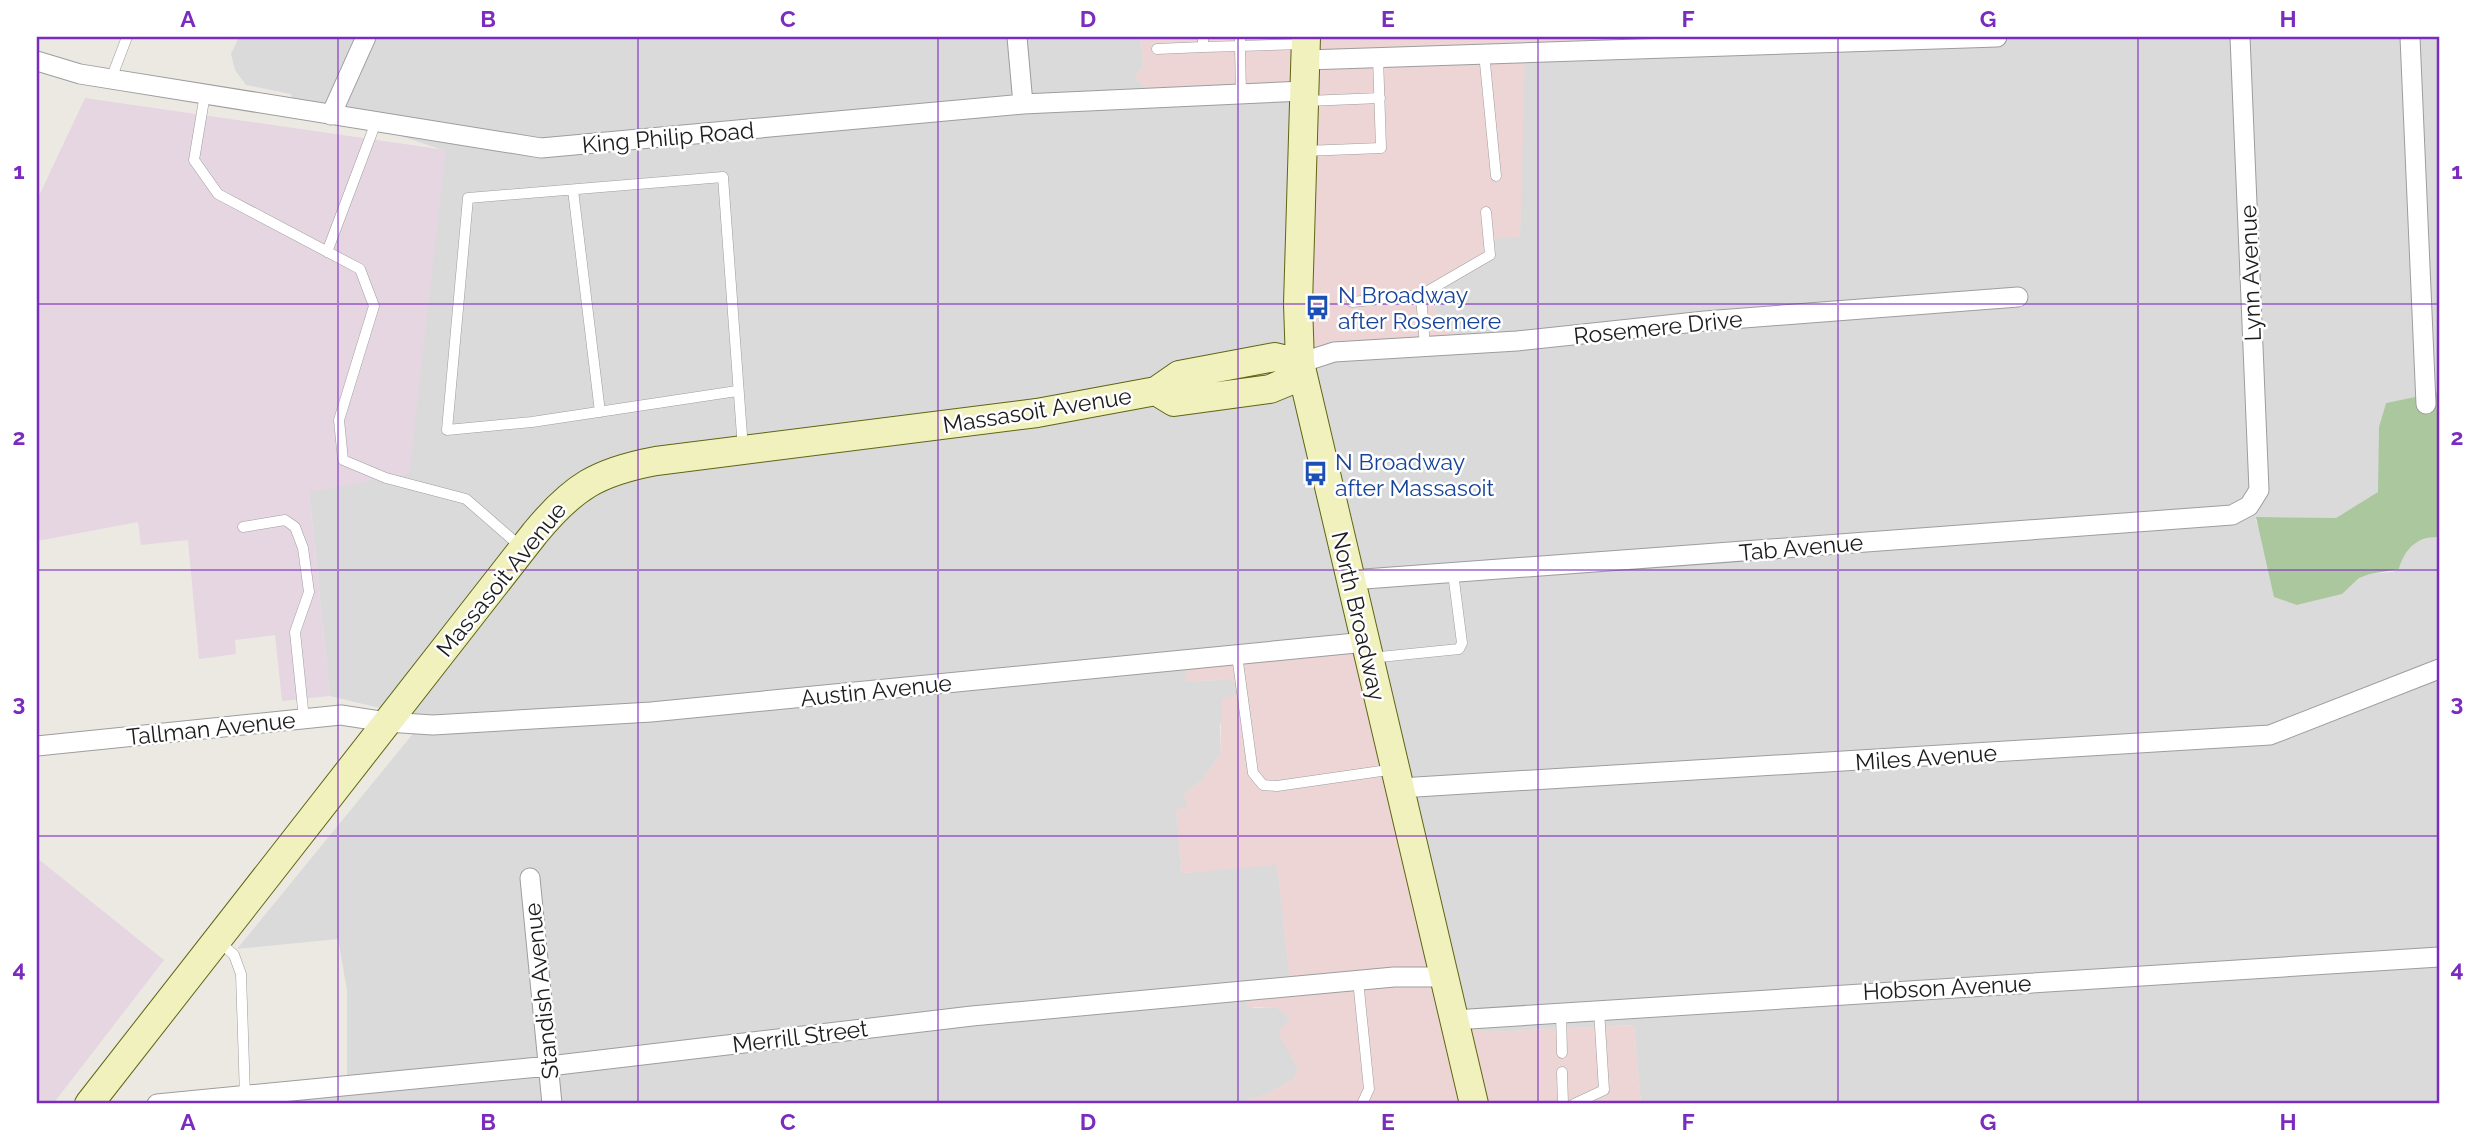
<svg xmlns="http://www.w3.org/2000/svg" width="2476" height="1141" viewBox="0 0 2476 1141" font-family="Raleway,sans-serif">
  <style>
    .residential { fill: #dadada }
    .commercial { fill: #ecd5d4 }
    .industrial { fill: #e5d6e2 }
    .forest { fill: #abc79d }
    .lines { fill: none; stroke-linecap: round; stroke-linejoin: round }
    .service-casing { stroke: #9d9d9d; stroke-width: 11 }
    .minor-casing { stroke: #9d9d9d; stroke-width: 21 }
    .secondary-casing { stroke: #5f6512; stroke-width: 30 }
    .service { stroke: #fff; stroke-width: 10 }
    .minor { stroke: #fff; stroke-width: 19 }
    .secondary { stroke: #f0f1bd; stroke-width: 28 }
    .grid { fill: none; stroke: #7b2cbf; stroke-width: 2; stroke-opacity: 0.55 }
    .labels { text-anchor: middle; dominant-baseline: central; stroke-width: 5; stroke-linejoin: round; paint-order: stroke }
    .street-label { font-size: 23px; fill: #1c1c1c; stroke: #fff }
    .transit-label { font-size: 23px; fill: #164399; stroke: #fff; text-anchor: start }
    .neatline { fill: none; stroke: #7b2cbf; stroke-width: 2.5 }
    .grid-label { font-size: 23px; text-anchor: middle; font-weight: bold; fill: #7b2cbf }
  </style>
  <rect width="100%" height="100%" fill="#ece9e3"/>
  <path class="residential" d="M239,37h902l2,29 -8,12 24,23 150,-9 -3,271 150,-29 -11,-6 -10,-19 3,-15 12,-18 36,-37 34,-3 4,-178 226,-21h689v355l-53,11 -7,24v65l-43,26 -81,1 36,82 7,4 43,-11 18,-16 11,-4 23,-2 6,-3 4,-15 12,-11 16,-6h8v567h-798l-7,-79 -144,7 -31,-5 -90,-363 -182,18 44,-3 13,13 -24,32v31l-18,25 -18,15 5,13 -13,1 6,64 95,-9 14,125 -39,19 25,-1 13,12 -11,14 19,36 -5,10 -25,15 -34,10h-1049l162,-14v-100l-9,-51 -101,10 188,-230 -95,-23 -21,-205 137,-340 -154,-51 -1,-6 -45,-9 -11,-15 -4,-16z"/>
  <path class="commercial" d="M1141,37h609l-225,21 -5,179 -33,2 -2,19 -35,18 -12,18 -3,15 10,19 11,6 11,-1 -3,18 -149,13 -9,-1 3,-271 -150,9 -24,-23 8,-12z
    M1363,649l96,378 31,5 144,-7 7,79h-407l34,-10 25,-15 5,-10 -20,-36 12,-14 -13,-12h-30l-1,-13 45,-5 -14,-124 -95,8 -6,-64 12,-1 -4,-13 18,-15 18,-25 2,-56 21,-7 -12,-13 -44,3 -2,-3 3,-11z"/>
  <path class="industrial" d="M85,98l361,52 -37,324 -100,18 21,204 -48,5 -7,-66 -40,5 1,14 -37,5 -11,-119 -47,5 -3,-23 -101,19v-341z
    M37,858l127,102 -111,144h-16z"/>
  <path class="forest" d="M2439,392v145c-21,-1 -35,12 -40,32l-29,5 -11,4 -17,16 -45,11 -23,-8 -18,-80 80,1 42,-26 1,-65 7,-24z"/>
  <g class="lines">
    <defs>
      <path id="service" d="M1203,37v10l37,-1v-9
        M1157,49l46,-2
        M1484,53l12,123
        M111,79l16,-42
        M205,94l-11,66 24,34 142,75 14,37 -35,114 4,40 43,18 80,21 55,48
        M1241,94l-1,-48 63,-2
        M1307,101l73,-3
        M1304,151l77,-3 -3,-91
        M573,190l27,222
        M327,252l49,-130
        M1352,302l69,-7
        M1425,347l-4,-52 69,-40 -4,-43
        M737,391l-205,31 -85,8 21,-232 255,-21 20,272
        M243,527l42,-7 10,7 8,21 6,44 -14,40 9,87
        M1237,655l16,118 10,12 14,1 118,-17
        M1370,658l89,-9 3,-6 -9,-70
        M218,940l16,15 7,19 4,122
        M1358,980l11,109 -7,15
        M1561,1012l1,41
        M1562,1072l1,32
        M1574,1104l30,-14 -5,-80"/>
      <path id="minor" d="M1017,37l6,67
        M2410,37l16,367
        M1306,60l691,-23
        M37,61l43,13 461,74 482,-44 282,-13
        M331,115l35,-78
        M1300,363l34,-11 183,-11 188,-20 313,-24
        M1351,580l881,-65 17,-9 10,-16 -19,-453
        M37,746l304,-31 45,7 47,3 218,-13 715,-70
        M1400,788l870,-53 169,-66
        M530,878l22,226
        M1454,1020l985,-63
        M157,1104l392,-38 423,-50 422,-39h50"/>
      <path id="secondary" d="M1306,37l-8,267 2,59 174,741
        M89,1104l446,-571c38,-46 62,-61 121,-72l381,-48 119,-22 23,-16 96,-18 25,6 -13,19 -17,7 -96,13 -18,-11"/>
    </defs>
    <use href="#service" class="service-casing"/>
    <use href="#minor" class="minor-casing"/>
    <use href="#secondary" class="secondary-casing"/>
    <use href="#service" class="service"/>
    <use href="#minor" class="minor"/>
    <use href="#secondary" class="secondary"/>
  </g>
  <path class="grid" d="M338,37v1067M638,37v1067M938,37v1067M1238,37v1067M1538,37v1067M1838,37v1067M2138,37v1067M37,304h2402M37,570h2402M37,836h2402"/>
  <defs>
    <symbol id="bus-bare" viewBox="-9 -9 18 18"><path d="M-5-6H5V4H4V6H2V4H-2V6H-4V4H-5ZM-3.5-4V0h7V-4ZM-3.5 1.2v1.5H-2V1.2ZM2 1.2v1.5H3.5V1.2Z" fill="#1a4fb4" stroke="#fff" stroke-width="2.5" paint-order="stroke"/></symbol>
  </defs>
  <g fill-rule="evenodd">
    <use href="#bus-bare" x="1300" y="290" width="35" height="35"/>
    <use href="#bus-bare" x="1298" y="456" width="35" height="35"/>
  </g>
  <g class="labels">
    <g class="street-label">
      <text transform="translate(668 137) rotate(-5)">King Philip Road</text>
      <text transform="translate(2250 273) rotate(-92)">Lynn Avenue</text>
      <text transform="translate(1658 327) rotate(-6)">Rosemere Drive</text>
      <text transform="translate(1037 410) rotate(-9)">Massasoit Avenue</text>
      <text transform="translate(1801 547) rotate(-5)">Tab Avenue</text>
      <text transform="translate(501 579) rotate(-51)">Massasoit Avenue</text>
      <text transform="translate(1359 616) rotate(77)">North Broadway</text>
      <text transform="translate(876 690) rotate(-6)">Austin Avenue</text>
      <text transform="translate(211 728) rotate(-6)">Tallman Avenue</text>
      <text transform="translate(1926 757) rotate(-4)">Miles Avenue</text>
      <text transform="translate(1947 987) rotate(-3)">Hobson Avenue</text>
      <text transform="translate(541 991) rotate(-96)">Standish Avenue</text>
      <text transform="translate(800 1036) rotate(-7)">Merrill Street</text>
    </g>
    <g class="transit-label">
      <text x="1338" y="294">N Broadway<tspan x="1338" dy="26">after Rosemere</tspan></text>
      <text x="1335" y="461">N Broadway<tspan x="1335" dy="26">after Massasoit</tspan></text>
    </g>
  </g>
  <rect width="2476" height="1141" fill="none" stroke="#ffffff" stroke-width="77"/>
  <rect x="38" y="38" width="2400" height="1064" class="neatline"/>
  <g class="grid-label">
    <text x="188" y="27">A</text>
    <text x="488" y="27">B</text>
    <text x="788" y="27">C</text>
    <text x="1088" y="27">D</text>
    <text x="1388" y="27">E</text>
    <text x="1688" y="27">F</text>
    <text x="1988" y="27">G</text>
    <text x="2288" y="27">H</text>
    <text x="19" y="179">1</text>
    <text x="2457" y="179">1</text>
    <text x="19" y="445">2</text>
    <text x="2457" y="445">2</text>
    <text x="19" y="711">3</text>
    <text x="2457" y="711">3</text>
    <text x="19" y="977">4</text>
    <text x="2457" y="977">4</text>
    <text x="188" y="1130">A</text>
    <text x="488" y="1130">B</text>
    <text x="788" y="1130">C</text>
    <text x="1088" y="1130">D</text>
    <text x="1388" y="1130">E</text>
    <text x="1688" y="1130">F</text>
    <text x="1988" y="1130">G</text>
    <text x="2288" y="1130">H</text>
  </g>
</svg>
